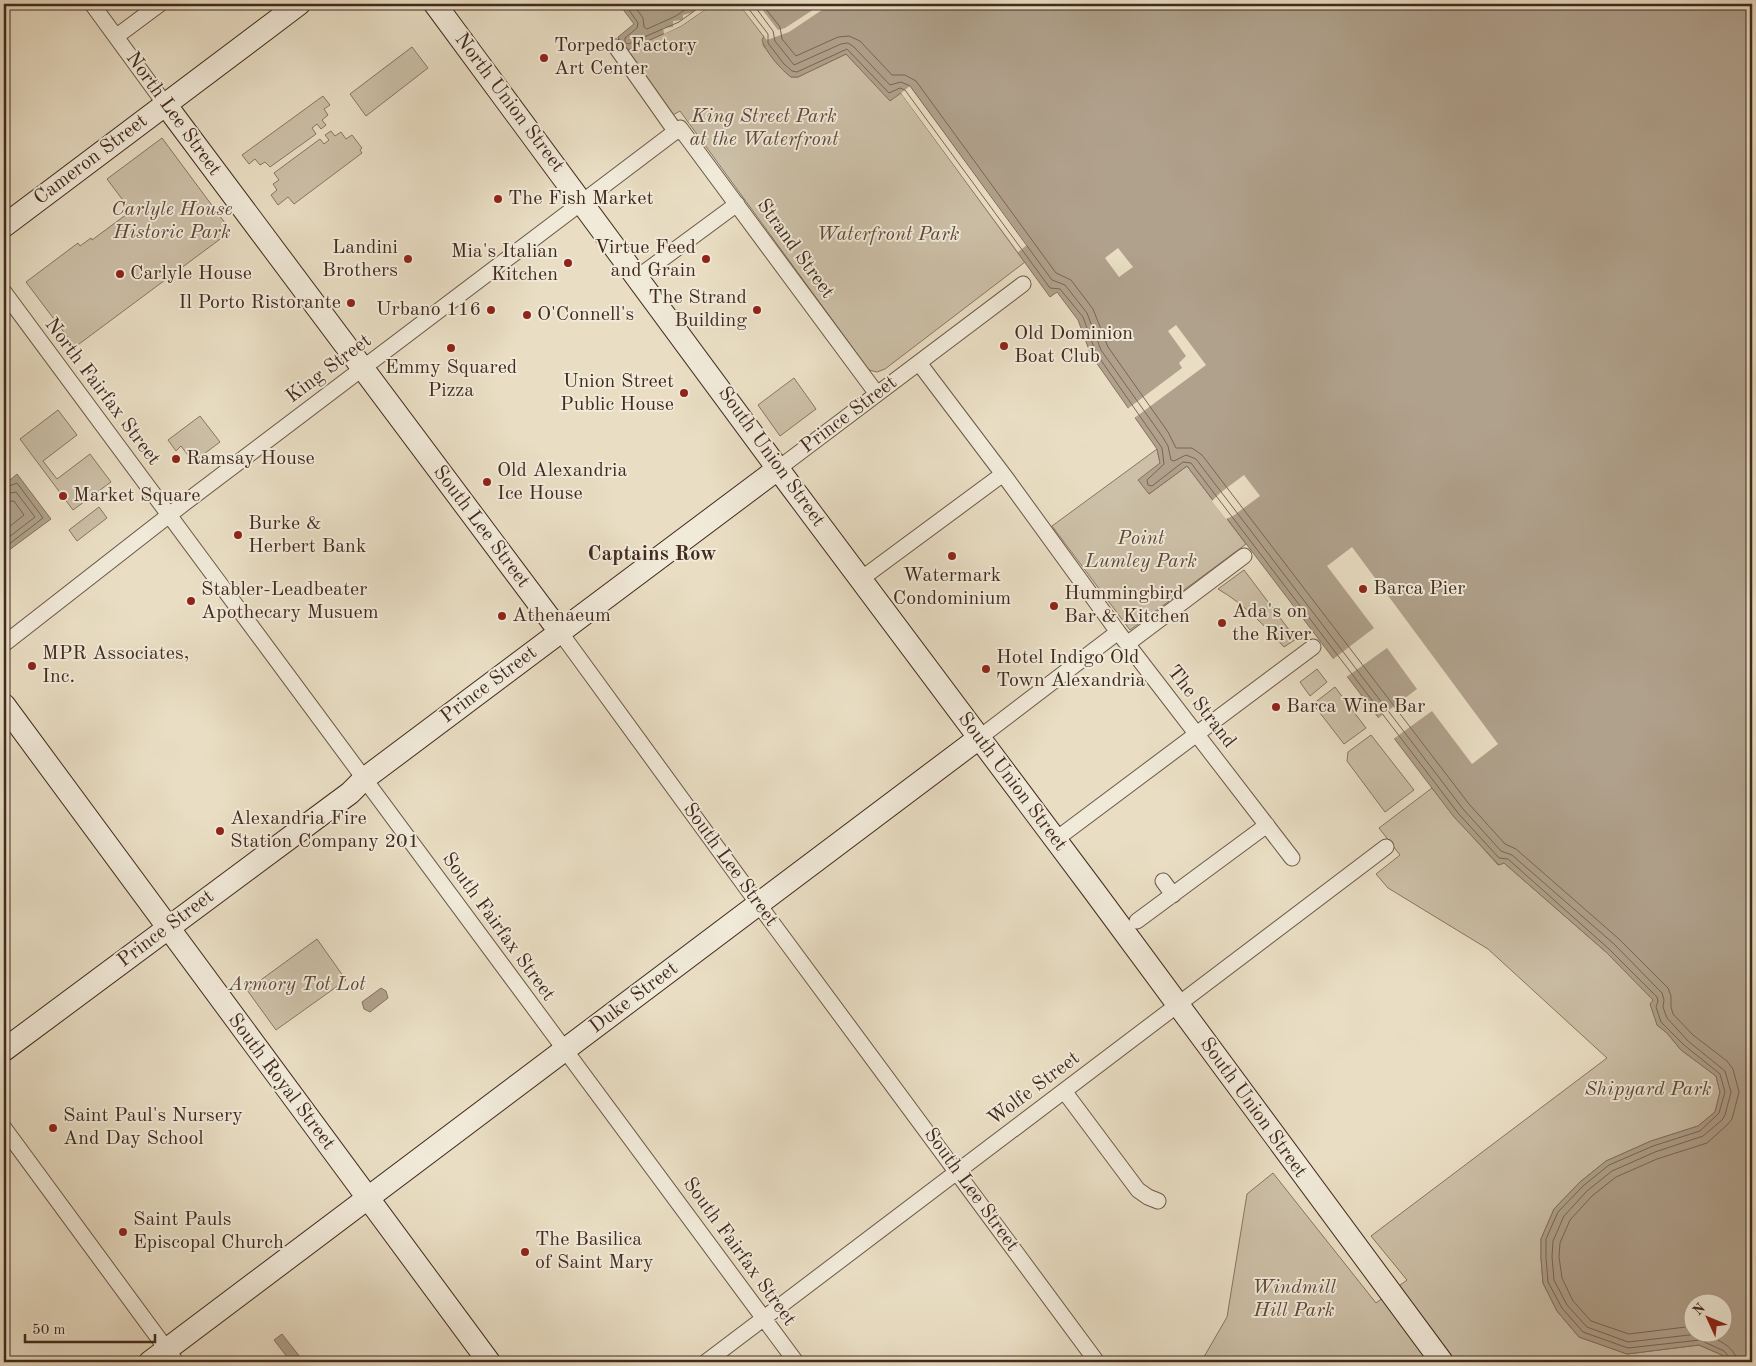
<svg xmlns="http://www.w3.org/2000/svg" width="1756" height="1366" viewBox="0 0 1756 1366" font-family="'Old Standard TT',serif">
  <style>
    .green { fill: #ccc0a8; stroke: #867663 }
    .water { fill: #b0a18c; stroke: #847260; fill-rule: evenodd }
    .pier { fill: #e9dec4 }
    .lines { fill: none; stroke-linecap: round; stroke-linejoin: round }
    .shore { stroke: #786655; stroke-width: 1 }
    .street-casing { stroke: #6b5848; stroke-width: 17 }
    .secondary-casing { stroke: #412b1e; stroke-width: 24 }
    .street { stroke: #f1ead9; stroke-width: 15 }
    .secondary { stroke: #f1ead9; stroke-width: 22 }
    .poi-dot { fill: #8f2418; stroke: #f1ead9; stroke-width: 2 }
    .labels { text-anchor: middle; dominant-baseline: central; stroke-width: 4; stroke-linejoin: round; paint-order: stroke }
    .poi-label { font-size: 20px; fill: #412b1e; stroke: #f1ead9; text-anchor: start }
    .street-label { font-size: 20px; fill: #412b1e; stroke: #f1ead9 }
    .park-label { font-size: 20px; font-style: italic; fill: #5d493a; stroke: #f1ead9 }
    .neighbourhood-label { font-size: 21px; font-weight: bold; fill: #412b1e; stroke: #f1ead9 }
  </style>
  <rect width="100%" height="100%" fill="#e9dec4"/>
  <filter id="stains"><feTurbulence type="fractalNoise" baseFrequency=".004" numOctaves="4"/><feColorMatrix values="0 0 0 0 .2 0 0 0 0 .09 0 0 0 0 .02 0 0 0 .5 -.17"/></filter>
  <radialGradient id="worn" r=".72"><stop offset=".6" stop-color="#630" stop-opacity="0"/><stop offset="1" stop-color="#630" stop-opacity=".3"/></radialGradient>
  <path class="green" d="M713,4h26l25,33 -1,8 17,22 11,10h7l48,-23 44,46 11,-7 124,169 -140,107 -8,3 -8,-2 -189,-259 -9,5 -48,-64 58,-26z
    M412,47l16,21 -62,48 -16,-22z
    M323,96l7,9 -6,4 4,6 -6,5 4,5 -5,4 -4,-5 -5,4 4,6 -46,33 -5,-5 -5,3 -5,-6 -6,5 -7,-9z
    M331,131l4,5 6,-4 5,7 6,-4 10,13 -2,2 2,3 -68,51 -6,-7 -10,8 -7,-10 6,-5 -4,-6 6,-4 -5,-7 46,-34 4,5 5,-4 -4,-5z
    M162,138l69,93 -156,116 -49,-65 52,-39 2,3 11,-8 1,2 39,-29 -24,-32z
    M794,378l22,31 -36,27 -22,-31z
    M58,410l19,25 -34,26 14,18 33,-25 21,28 -38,28 -53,-71z
    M200,416l20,26 -27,20 -12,-16 -5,5 -8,-11z
    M1157,449l3,14 -11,31 38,-28 59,78 -116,86 -78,-104z
    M99,507l8,11 -30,23 -8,-11z
    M1244,570l52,69 -12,8c-20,-22 -40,-43 -66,-58z
    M1317,669l10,13 -17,14 -10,-14z
    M1335,687l31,41 -22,16 -31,-40z
    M1371,735l43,55 -29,22 -38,-51 1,-9z
    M1432,788l24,30 42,47 6,-2 102,89 48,48 3,25 10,8 14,17 35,26 4,16 -5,20 -17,14 -47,15 -45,20 -26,21 -26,27 -13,30v19l2,25 14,28 22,26 48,17 72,-9 23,10 6,7h-527l26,-45 20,-123 26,-21 103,130 31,-23 -36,-44 236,-178 -119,-109 -100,-61 -12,-14 24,-19 -21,-27z
    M317,939l29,41 -70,50 -29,-40z"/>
  <path class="water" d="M619,4h94l-32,22 -58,26 -5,-15 16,-13z
    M739,4h1013v1358h-24l-6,-7 -23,-10 -72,9 -48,-17 -22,-26 -14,-28 -2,-25v-19l13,-30 26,-27 26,-21 45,-20 47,-15 17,-14 5,-20 -4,-16 -35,-26 -14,-17 -10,-8 -7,-21 3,-4 -47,-48 -102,-89 -5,2 -45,-48 -267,-351 -38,28 -11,-14 22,-17 -3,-14 -66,-94 -13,-35 -21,-28 -7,5 -149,-204 -11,8 -44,-47 -48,23h-7c-10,-7 -26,-26 -29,-37l2,-4zM1694,1304h30v30h-30z
    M17,474l34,45 -46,34 -1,-2v-66z
    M381,988l5,3 2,7 -18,14 -6,-3 -2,-7z
    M282,1334l18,23 -7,5h-2l-17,-22z"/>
  <path class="pier" d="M704,4h9l-32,22 -17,8 -1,-6 10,-1v-6l10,-1v-5l11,-3v-5l10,-1z
    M739,4h19l20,26 7,-2 37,-24h9l-42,28 -22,8z
    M910,86l117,159 -9,7 -115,-156 -2,-3z
    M1118,248l15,19 -14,10 -14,-19z
    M1176,325l30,40 -73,54 -7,-9 56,-42 -3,-5 7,-7 -18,-25z
    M1244,475l16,21 -27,20 -7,3 -14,-18 8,-8z
    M1352,547l146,197 -26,20 -40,-53 -40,29 -15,-21 40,-30 -30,-41 -42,30 -13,-18 42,-32 -47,-62z"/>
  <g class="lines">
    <path class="shore" d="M625,4l13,19 -1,5 -12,10v5l3,1 51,-22 25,-18
      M633,4l10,14 1,9 3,2 29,-13 17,-12
      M745,4l23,30v9l16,21 8,7 5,1 50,-23 42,44 11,-5 5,2 145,198 10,1 23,28 13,36 66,95 2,16 -17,16 1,5 4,1 31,-24 8,1 267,350 41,45 9,1 101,90 48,48 1,4 -2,6 5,15 23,23 36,29 5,18 -6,21 -19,18 -47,15 -44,19 -26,21 -25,26 -12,27v19l2,24 14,26 21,24 45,16 72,-8 24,11 6,7 1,4
      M753,4l20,27 2,10 19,24 47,-21 7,-1 6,4 36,38 11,-3 9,4 142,194 13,5 22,28 14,37 61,86 6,10 3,14 3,1 12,-6 10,4 267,350 38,42 11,4 102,89 48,49 2,7 -1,7 4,11 21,23 37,30 6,21 -6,23 -3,5 -19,16 -48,16 -43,19 -25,20 -23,25 -11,25 -1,16 2,23 13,25 20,22 41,15 70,-8
      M762,4l18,23 2,12 14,17 42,-19 11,-1 11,5 32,34h13l11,6 140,192 15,7 22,29 15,38 60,85 8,16h16l10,7 267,349 36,40 11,5 103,90 49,49 3,8v11l2,7 20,21 34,26 6,8 6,23 -7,27 -5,6 -20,18 -50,16 -41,18 -24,19 -22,24 -10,23 -1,14 3,21 11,23 18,20 38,13 65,-8
      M4,488l13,-5 26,35 -39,30
      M4,494l12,-2 19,25 -31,24
      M4,502l10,-1 10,14 -20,16
      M1700,1334c14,3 36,12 37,28"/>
    <defs>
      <path id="street" d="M92,4l73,100
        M117,36l43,-32
        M616,47l60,85
        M638,277l99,-73
        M4,292l792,1070
        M919,363l87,115 112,154 174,226
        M779,468l244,-184
        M861,579l142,-105
        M560,632l199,273 338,457
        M4,644l178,-139 498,-377 197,266
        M1127,644l117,-88
        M979,738l139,-106
        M1055,840l258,-193
        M1163,881l10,14
        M1137,921l130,-96
        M1064,1091l74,99 10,7 10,4
        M4,1128l172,234
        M706,1362l680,-515"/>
      <path id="secondary" d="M435,4l355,481 304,406 348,471
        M165,104l395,528
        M4,226l295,-222
        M4,705l485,657
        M4,1050l346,-257 14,-14 415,-311
        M150,1362l829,-624"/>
    </defs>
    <use href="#street" class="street-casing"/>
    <use href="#secondary" class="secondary-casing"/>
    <use href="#street" class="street"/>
    <use href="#secondary" class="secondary"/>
  </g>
  <g class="poi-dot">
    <circle cx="544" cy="58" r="5"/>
    <circle cx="498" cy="199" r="5"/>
    <circle cx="408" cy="259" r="5"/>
    <circle cx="706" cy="259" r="5"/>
    <circle cx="568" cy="263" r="5"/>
    <circle cx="120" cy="274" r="5"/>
    <circle cx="351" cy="303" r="5"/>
    <circle cx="491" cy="310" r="5"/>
    <circle cx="757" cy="310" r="5"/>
    <circle cx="527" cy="315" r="5"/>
    <circle cx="1004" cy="346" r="5"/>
    <circle cx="451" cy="348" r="5"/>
    <circle cx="684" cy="393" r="5"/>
    <circle cx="176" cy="459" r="5"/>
    <circle cx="487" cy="482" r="5"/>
    <circle cx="63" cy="496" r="5"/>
    <circle cx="238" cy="535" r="5"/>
    <circle cx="952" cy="556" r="5"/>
    <circle cx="1363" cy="589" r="5"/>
    <circle cx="191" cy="601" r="5"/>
    <circle cx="1054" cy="606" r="5"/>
    <circle cx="502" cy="616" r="5"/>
    <circle cx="1222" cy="623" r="5"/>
    <circle cx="32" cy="666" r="5"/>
    <circle cx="986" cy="669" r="5"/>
    <circle cx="1276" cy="707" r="5"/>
    <circle cx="220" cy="831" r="5"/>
    <circle cx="53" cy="1128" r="5"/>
    <circle cx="123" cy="1232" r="5"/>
    <circle cx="525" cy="1252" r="5"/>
  </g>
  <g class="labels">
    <g class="poi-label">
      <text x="554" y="46">Torpedo Factory<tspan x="554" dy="23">Art Center</tspan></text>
      <text x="508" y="199">The Fish Market</text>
      <text x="398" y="248" text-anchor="end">Landini<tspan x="398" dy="23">Brothers</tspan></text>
      <text x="696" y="248" text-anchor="end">Virtue Feed<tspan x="696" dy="23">and Grain</tspan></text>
      <text x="558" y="252" text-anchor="end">Mia's Italian<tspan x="558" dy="23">Kitchen</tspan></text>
      <text x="130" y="274">Carlyle House</text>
      <text x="747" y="298" text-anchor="end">The Strand<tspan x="747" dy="23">Building</tspan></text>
      <text x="341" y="303" text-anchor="end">Il Porto Ristorante</text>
      <text x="481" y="310" text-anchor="end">Urbano 116</text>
      <text x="537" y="315">O'Connell's</text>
      <text x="1014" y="334">Old Dominion<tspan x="1014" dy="23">Boat Club</tspan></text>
      <text x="451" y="368" text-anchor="middle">Emmy Squared<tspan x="451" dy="23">Pizza</tspan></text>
      <text x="674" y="382" text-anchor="end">Union Street<tspan x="674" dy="23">Public House</tspan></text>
      <text x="186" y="459">Ramsay House</text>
      <text x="497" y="471">Old Alexandria<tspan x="497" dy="23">Ice House</tspan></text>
      <text x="73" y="496">Market Square</text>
      <text x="248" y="524">Burke &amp;<tspan x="248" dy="23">Herbert Bank</tspan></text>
      <text x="952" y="576" text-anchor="middle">Watermark<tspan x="952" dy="23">Condominium</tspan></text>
      <text x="1373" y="589">Barca Pier</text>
      <text x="201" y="590">Stabler-Leadbeater<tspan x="201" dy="23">Apothecary Musuem</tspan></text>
      <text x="1064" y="594">Hummingbird<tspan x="1064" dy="23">Bar &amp; Kitchen</tspan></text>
      <text x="1232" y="612">Ada's on<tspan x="1232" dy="23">the River</tspan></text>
      <text x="512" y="616">Athenaeum</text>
      <text x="42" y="654">MPR Associates,<tspan x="42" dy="23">Inc.</tspan></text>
      <text x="996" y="658">Hotel Indigo Old<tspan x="996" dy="23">Town Alexandria</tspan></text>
      <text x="1286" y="707">Barca Wine Bar</text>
      <text x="230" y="819">Alexandria Fire<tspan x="230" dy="23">Station Company 201</tspan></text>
      <text x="63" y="1116">Saint Paul's Nursery<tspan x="63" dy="23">And Day School</tspan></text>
      <text x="133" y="1220">Saint Pauls<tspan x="133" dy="23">Episcopal Church</tspan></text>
      <text x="535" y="1240">The Basilica<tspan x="535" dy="23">of Saint Mary</tspan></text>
    </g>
    <g class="street-label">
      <text transform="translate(509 103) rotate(53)">North Union Street</text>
      <text transform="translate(173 114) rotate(54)">North Lee Street</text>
      <text transform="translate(91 160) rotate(-37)">Cameron Street</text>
      <text transform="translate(795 249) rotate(54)">Strand Street</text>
      <text transform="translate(329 369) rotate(-37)">King Street</text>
      <text transform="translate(102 392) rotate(53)">North Fairfax Street</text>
      <text transform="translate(849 415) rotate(-37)">Prince Street</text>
      <text transform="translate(771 457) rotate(54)">South Union Street</text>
      <text transform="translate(481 527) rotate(53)">South Lee Street</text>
      <text transform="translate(489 685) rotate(-37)">Prince Street</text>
      <text transform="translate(1201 707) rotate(52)">The Strand</text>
      <text transform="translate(1012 782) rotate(53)">South Union Street</text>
      <text transform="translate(730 865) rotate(54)">South Lee Street</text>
      <text transform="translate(498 927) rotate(54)">South Fairfax Street</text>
      <text transform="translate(166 929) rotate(-37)">Prince Street</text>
      <text transform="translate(634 998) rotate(-37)">Duke Street</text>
      <text transform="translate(281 1082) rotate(53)">South Royal Street</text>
      <text transform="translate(1034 1089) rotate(-37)">Wolfe Street</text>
      <text transform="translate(1253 1108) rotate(54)">South Union Street</text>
      <text transform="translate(971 1190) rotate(54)">South Lee Street</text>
      <text transform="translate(739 1252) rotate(54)">South Fairfax Street</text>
    </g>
    <g class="park-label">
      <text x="764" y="117">King Street Park<tspan x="764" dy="23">at the Waterfront</tspan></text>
      <text x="172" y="210">Carlyle House<tspan x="172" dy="23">Historic Park</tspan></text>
      <text x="888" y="235">Waterfront Park</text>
      <text x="1141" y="539">Point<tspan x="1141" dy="23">Lumley Park</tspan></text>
      <text x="297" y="985">Armory Tot Lot</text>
      <text x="1648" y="1090">Shipyard Park</text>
      <text x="1294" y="1288">Windmill<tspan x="1294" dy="23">Hill Park</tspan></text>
    </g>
    <g class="neighbourhood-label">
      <text x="652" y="554">Captains Row</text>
    </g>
  </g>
  <rect width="1756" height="1366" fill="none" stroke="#e9dec4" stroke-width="20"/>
  <rect x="5" y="5" width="1746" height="1356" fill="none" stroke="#412b1e" stroke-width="2.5"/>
  <rect x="10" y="10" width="1736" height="1346" fill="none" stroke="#412b1e"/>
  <g transform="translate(1708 1318) rotate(314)"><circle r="24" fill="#f1ead9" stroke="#ab9e8e"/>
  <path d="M0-4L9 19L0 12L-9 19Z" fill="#8f2418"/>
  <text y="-8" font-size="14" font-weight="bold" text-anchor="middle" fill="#412b1e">N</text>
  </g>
  <path d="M25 1334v8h130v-8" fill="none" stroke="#412b1e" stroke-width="2.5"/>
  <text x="32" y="1334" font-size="15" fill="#412b1e" stroke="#f1ead9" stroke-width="4" paint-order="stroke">50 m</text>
  <rect width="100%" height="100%" filter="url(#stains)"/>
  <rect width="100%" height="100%" fill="url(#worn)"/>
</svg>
